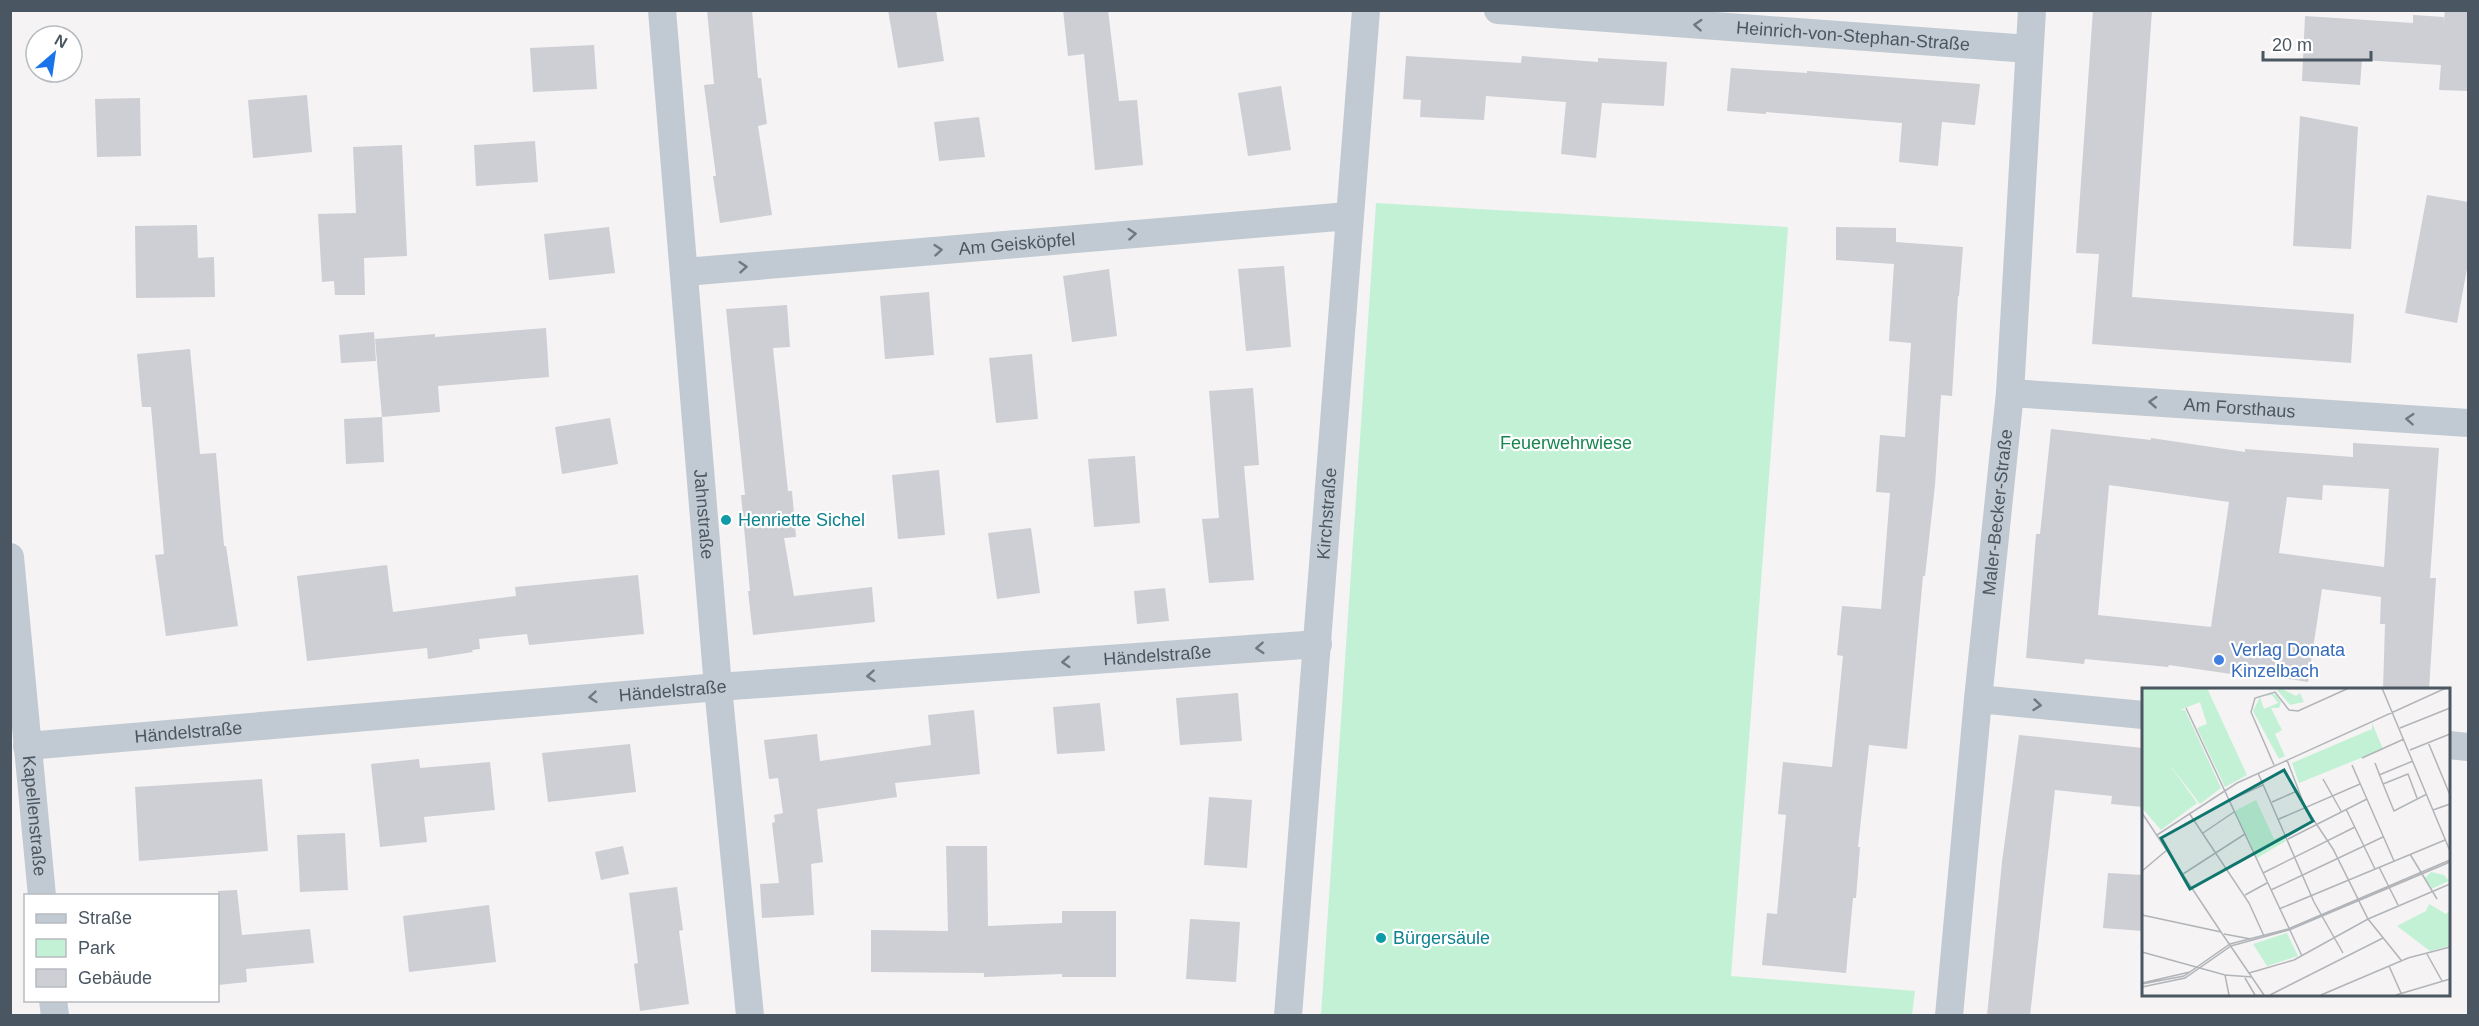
<svg xmlns="http://www.w3.org/2000/svg" width="2479" height="1026" viewBox="0 0 2479 1026" font-family="Helvetica,sans-serif">
  <style>
    .green { fill: #c3f1d5 }
    .building { fill: #cdcfd5; fill-rule: evenodd }
    .lines { fill: none; stroke-linecap: round; stroke-linejoin: round }
    .street { stroke: #c1cad2; stroke-width: 28 }
    .oneway { stroke: #6e7983 }
    .culture-dot { fill: #0f9aa8; stroke: #fff; stroke-width: 2 }
    .shop-dot { fill: #3f7fe0; stroke: #fff; stroke-width: 2 }
    .labels { text-anchor: middle; dominant-baseline: central; stroke-width: 4.5; stroke-linejoin: round; paint-order: stroke }
    .street-label { font-size: 18px; fill: #4a5661; stroke: #fff }
    .park-label { font-size: 18px; fill: #17864f; stroke: #fff }
    .culture-label { font-size: 18px; fill: #0d838f; stroke: #fff; text-anchor: start }
    .shop-label { font-size: 18px; fill: #366cbe; stroke: #fff; text-anchor: start }
    .inset-road { fill: none; stroke: #b1b4b9; stroke-width: 1.5 }
    .view { fill: #0f766e; fill-opacity: 0.15; stroke: #0f766e; stroke-width: 3 }
    .inset-edge { fill: none; stroke: #4a5661; stroke-width: 3 }
  </style>
  <rect width="100%" height="100%" fill="#f5f3f3"/>
  <path class="green" d="M1376,203l412,24 -57,749 184,15 -3,24h-591z"/>
  <path class="building" d="M707,10h45l6,68h3l6,46 -9,2 14,89 -52,8 -7,-47h3l-12,-91 10,-1z
    M888,10h48l8,51 -46,7z
    M1063,10h45l11,91 18,-1 6,65 -48,5 -11,-116 -16,2z
    M2093,10h59l-20,287 222,17 -3,49 -259,-19 7,-90 -23,-1z
    M2445,10h24v81l-30,-1 2,-25 -79,-5 -2,25 -58,-4 3,-65 108,7v-8l31,2 -1,12z
    M594,45l3,44 -64,3 -3,-44z
    M1406,56l115,7 1,-7 76,6v-4l69,4 -3,44 -62,-3 -6,55 -35,-4 5,-52 -80,-6 -2,24 -64,-3 1,-17 -18,-1z
    M1731,68l76,5v-2l173,13 -5,41 -33,-3 -4,44 -39,-4 3,-39 -136,-11v2l-39,-3z
    M1281,86l10,64 -43,6 -10,-63z
    M307,95l5,57 -59,6 -5,-58z
    M140,98l1,58 -44,1 -2,-58z
    M2300,116l58,11 -7,122 -58,-3z
    M979,117l6,40 -46,4 -5,-39z
    M535,141l3,41 -62,4 -2,-41z
    M402,145l5,111 -43,2 1,37h-30l-1,-14 -12,1 -4,-68 38,-1 -3,-66z
    M2427,195l42,7v56l-12,65 -52,-10z
    M197,225l1,33 16,-1 1,40 -79,1 -1,-72z
    M609,227l6,46 -66,7 -5,-46z
    M1836,227l60,1v14l67,5 -4,49h-1l-6,100 -11,-1 -6,90 -10,91h-2l-16,173 -38,-4 -11,102h2l-4,51h-3l-7,75 -84,-8 5,-52 10,1 9,-99 -8,-1 5,-52 49,5 11,-111 -6,-1 5,-49 39,3 9,-116 -14,-1 4,-57 25,2 6,-94 -22,-2 5,-77 -58,-4z
    M1284,266l7,81 -45,4 -8,-82z
    M1109,269l8,67 -45,6 -9,-66z
    M929,292l5,63 -49,4 -5,-63z
    M787,305l3,42 -17,1 15,143h4l4,46 -12,1 10,58 78,-9 3,35 -122,13 -5,-44h2l-9,-96h4l-19,-186z
    M546,328l3,49 -111,9 2,26 -58,5 2,45 -38,2 -2,-45 38,-2 -7,-78 60,-5v3z
    M374,332l2,29 -35,2 -2,-28z
    M190,349l10,105 16,-1 8,93h2l12,80 -72,10 -11,-81 9,-1 -13,-147h-9l-5,-53z
    M1032,354l6,65 -42,4 -7,-65z
    M1253,388l6,77 -15,1 10,114 -45,3 -7,-64 17,-1 -10,-127z
    M610,418l8,46 -56,10 -7,-47z
    M2051,429l100,11v-2l94,14v-3l108,8v-14l86,5 -9,130h6l-7,112h-46l2,-66h-5l1,-27 -59,-8 -14,93 -69,-11 -1,4 -69,-10 -1,2 -83,-8 -1,5 -58,-6 10,-124h4zM2109,485l120,17 -18,125 -113,-12zM2323,485l66,4 -5,78 -105,-14 8,-56 35,3z
    M1135,456l5,67 -46,4 -6,-68z
    M939,470l6,65 -47,4 -6,-64z
    M1031,528l9,65 -43,6 -9,-66z
    M387,565l6,47 123,-16 -1,-9 123,-12 6,59 -115,11 -2,-11 -48,5 1,10 -8,1 1,2 -45,7 -1,-11 -120,13 -10,-85z
    M1165,588l4,33 -32,3 -3,-33z
    M1238,693l4,48 -62,4 -4,-47z
    M1100,703l5,48 -48,3 -4,-47z
    M974,710l6,64 -85,9 2,14 -80,12 6,53 -12,2 3,51 -52,3 -2,-34 19,-1 -7,-60 3,-1 -1,-7 9,-2 -5,-35 -9,1 -5,-39 53,-6 3,27 111,-16 -3,-30z
    M2019,735l124,13v59l-32,-3 1,-8 -57,-6 -25,226h-43l15,-154z
    M630,744l6,48 -88,10 -6,-49z
    M419,759l1,9 70,-6 5,48 -71,7 3,25 -47,5 -9,-83z
    M262,779l6,72 -129,10 -4,-74z
    M1209,797l43,3 -5,68 -43,-3z
    M345,833l3,57 -48,2 -3,-57z
    M623,846l6,28 -28,6 -6,-28z
    M946,846h41l1,80 74,-3v-12h54v66h-54v-3l-78,3v-4l-113,-1v-42l77,1z
    M2108,873l35,2v56l-40,-3z
    M677,887l6,43 -4,1 10,73 -49,7 -6,-47 4,-1 -9,-70z
    M237,890l5,45 68,-6 4,34 -68,6 1,13 -29,3v-94z
    M489,905l7,57 -87,10 -6,-56z
    M1190,919l50,3 -4,60 -50,-3z"/>
  <g class="lines">
    <g class="street">
      <path id="s1" d="M662,10l56,677 32,329"/>
      <path id="s2" d="M1498,10l531,39"/>
      <path id="s3" d="M685,272l664,-56"/>
      <path id="s4" d="M2010,393l458,30"/>
      <path id="s5" d="M10,557l32,339"/>
      <path d="M1978,699l165,16"/>
      <path d="M2448,745l20,2"/>
      <path id="s6" d="M27,746l691,-59 600,-43"/>
      <path d="M53,1000l2,16"/>
      <path id="s7" d="M1288,1016l78,-1006"/>
      <path id="s8" d="M1949,1016l29,-317 32,-306 22,-383"/>
    </g>
  </g>
  <defs><path id="oneway-chevron" d="M-2-3.5L2.5 0L-2 3.5" fill="none" stroke-width="1.6" stroke-linecap="round" stroke-linejoin="round" transform="scale(1.5)"/></defs>
  <g class="oneway">
    <use href="#oneway-chevron" transform="translate(1698 25) rotate(-176)"/>
    <use href="#oneway-chevron" transform="translate(1132 234) rotate(-5)"/>
    <use href="#oneway-chevron" transform="translate(938 250) rotate(-5)"/>
    <use href="#oneway-chevron" transform="translate(743 267) rotate(-5)"/>
    <use href="#oneway-chevron" transform="translate(2153 402) rotate(-176)"/>
    <use href="#oneway-chevron" transform="translate(2410 419) rotate(-176)"/>
    <use href="#oneway-chevron" transform="translate(1260 648) rotate(176)"/>
    <use href="#oneway-chevron" transform="translate(1066 662) rotate(176)"/>
    <use href="#oneway-chevron" transform="translate(871 676) rotate(176)"/>
    <use href="#oneway-chevron" transform="translate(593 697) rotate(175)"/>
    <use href="#oneway-chevron" transform="translate(2037 705) rotate(6)"/>
  </g>
  <g class="culture-dot">
    <circle cx="726" cy="520" r="6"/>
    <circle cx="1381" cy="938" r="6"/>
  </g>
  <circle class="shop-dot" cx="2219" cy="660" r="6"/>
  <g class="labels">
    <g class="street-label">
      <text stroke="none"><textPath href="#s2" startOffset="356">Heinrich-von-Stephan-Straße</textPath></text>
      <text stroke="none"><textPath href="#s3" startOffset="333">Am Geisköpfel</textPath></text>
      <text stroke="none"><textPath href="#s4" startOffset="230">Am Forsthaus</textPath></text>
      <text stroke="none"><textPath href="#s1" startOffset="506">Jahnstraße</textPath></text>
      <text stroke="none"><textPath href="#s7" startOffset="504">Kirchstraße</textPath></text>
      <text stroke="none"><textPath href="#s8" startOffset="506">Maler-Becker-Straße</textPath></text>
      <text stroke="none"><textPath href="#s6" startOffset="1134">Händelstraße</textPath></text>
      <text stroke="none"><textPath href="#s6" startOffset="648">Händelstraße</textPath></text>
      <text stroke="none"><textPath href="#s6" startOffset="162">Händelstraße</textPath></text>
      <text stroke="none"><textPath href="#s5" startOffset="260">Kapellenstraße</textPath></text>
    </g>
    <g class="park-label">
      <text x="1566" y="443">Feuerwehrwiese</text>
    </g>
    <g class="culture-label">
      <text x="738" y="520">Henriette Sichel</text>
      <text x="1393" y="938">Bürgersäule</text>
    </g>
    <g class="shop-label">
      <text x="2231" y="650">Verlag Donata<tspan x="2231" dy="21">Kinzelbach</tspan></text>
    </g>
  </g>
  <g transform="translate(2142 688)">
    <rect width="308" height="308" fill="#f5f3f3"/>
    <path d="M0,0h65l40,87 -22,12 -28,-59 10,-4 -7,-22 -20,8h5l36,78 -21,16 -33,-43 30,42 -36,27 -19,-22zM138,0l16,8 4,-3 4,9 -14,3 -13,-15zM130,5l4,2 5,7 -2,6h-8l11,22 -7,4 10,22 -6,3 -26,-48 7,-14 4,12 14,-6 -6,-8 -10,1zM230,35l11,26 -84,34 -7,-20 80,-34zM114,112l18,39 10,-4 2,6 -29,17 -22,-47zM289,184l13,3 5,6 -18,8 -6,-11zM287,216l17,10 3,-3v35l-19,5 -33,-25 29,-15zM145,245l11,23 -31,10 -14,-22z" fill="#c3f1d5"/>
    <path class="inset-road" d="M240,0l68,163M44,20l116,248M258,40l50,-20M286,54l22,53M268,62l40,-16M220,70l42,-19M145,72l18,47 28,42 35,70 33,41M233,75l8,21M132,77l-23,-53 4,-14 20,-6 14,18 9,1 51,-23M210,77l42,96M116,85l56,129 29,51M237,87l34,-14M181,91l18,32M275,110l-9,-24 -25,10 11,27 33,-17M88,112l33,-15M130,114l25,-11M204,121l29,60M291,122l17,-6M0,125l79,119M47,125l60,90 15,33M137,131l81,-35M61,145l31,-21M15,147l80,-52 209,-95M146,151l79,-40M268,166l27,45M237,179l19,38M85,181l27,-15M0,183l25,-21M121,185l92,-46M41,186l62,-40M129,202l112,-53M103,207l22,-12M137,221l166,-69M0,227l79,17 43,63M82,246l27,5M0,264l83,23 27,2M285,266l15,27M247,278l12,27M107,285l45,-13 74,-41 82,-35M83,287l4,20M103,290l10,17M0,295l48,-11M0,296l42,-8 46,-32 58,-15 162,-69M0,299l43,-9 46,-32 58,-16 161,-68M128,307l113,-57M179,307l87,-37 42,-11M254,307l54,-16"/>
    <path class="view" d="M142,82l29,51 -123,68 -29,-51z"/>
    <rect width="308" height="308" class="inset-edge"/>
  </g>
  <rect width="2479" height="1026" fill="none" stroke="#4a5661" stroke-width="24"/>
  <rect x="24" y="894" width="195" height="108" fill="#ffffff" stroke="#b7bbc0" stroke-width="1.5"/>
  <rect x="36" y="914" width="30" height="9" fill="#c1cad2" stroke="#b7bbc0" stroke-width="1.5"/>
  <text x="78" y="924" font-size="18" fill="#4a5661">Straße</text>
  <rect x="36" y="939" width="30" height="18" fill="#c3f1d5" stroke="#b7bbc0" stroke-width="1.5"/>
  <text x="78" y="954" font-size="18" fill="#4a5661">Park</text>
  <rect x="36" y="969" width="30" height="18" fill="#cdcfd5" stroke="#b7bbc0" stroke-width="1.5"/>
  <text x="78" y="984" font-size="18" fill="#4a5661">Gebäude</text>
  <g transform="translate(54 54) rotate(29)"><circle r="28" fill="#ffffff" stroke="#b7bbc0" stroke-width="1.5"/>
  <path d="M0-4.5L10 22L0 15L-10 22Z" fill="#1a73e8"/>
  <text y="-9" font-size="16" font-weight="bold" text-anchor="middle" fill="#4a5661">N</text>
  </g>
  <path d="M2263 51v9h108v-9" fill="none" stroke="#4a5661" stroke-width="3"/>
  <text x="2272" y="51" font-size="18" fill="#4a5661" stroke="#ffffff" stroke-width="4.5" paint-order="stroke">20 m</text>
</svg>
